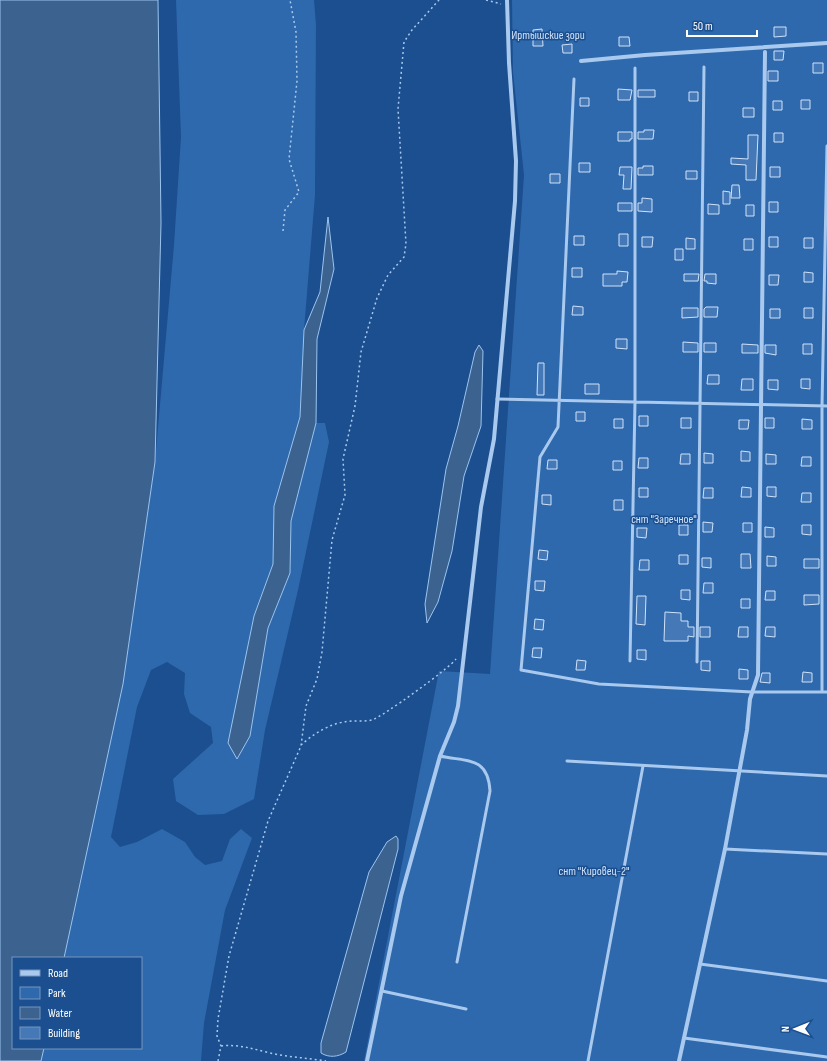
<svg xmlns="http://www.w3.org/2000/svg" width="827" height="1061" viewBox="0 0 827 1061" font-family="'Sofia Sans Condensed',sans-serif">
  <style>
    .green { fill: #2e69ad }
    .water { fill: #3c6290; stroke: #9cc4f0 }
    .building { fill: #4478b7; stroke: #cfe3fa }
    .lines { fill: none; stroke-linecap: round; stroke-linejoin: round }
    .path { stroke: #a9c9ee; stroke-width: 1.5; stroke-dasharray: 2 3; stroke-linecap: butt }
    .service { stroke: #a9c9ee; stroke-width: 3 }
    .minor { stroke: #a9c9ee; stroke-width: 4 }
    .labels { text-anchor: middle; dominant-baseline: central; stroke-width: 3; stroke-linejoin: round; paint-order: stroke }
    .park-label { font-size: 12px; fill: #cfe3fa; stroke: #1b4f8f }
  </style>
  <rect width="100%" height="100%" fill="#1b4f8f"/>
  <path class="green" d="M176,0h138l2,25 -1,170 -11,135 -4,87 -26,89 -1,58 -19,52 -25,127 8,16 13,-23 18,-108 22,-55 1,-52 25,-98h9l4,19 -31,148 -33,140 -11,69 -30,15 -26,1 -22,-14 -3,-22 40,-36 -2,-16 -21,-14 -6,-19 1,-21 -18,-11 -16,8 -14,37 -26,130 9,10 17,-5 25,-13 23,13 10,15 10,8 17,-4 8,-22 11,-10 11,9 -27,72 -21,113 -3,38h-160l3,-13h97v-90h-77l59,-274 32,-222 19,-217 7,-108z
    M512,0h315v1061h-463l75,-390 51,3 34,-499 -11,-103z"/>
  <path class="water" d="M0,0h158l3,223 -6,239 -32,222 -59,274h-51v90h31l-3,13h-41z
    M328,217l6,52 -17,70 -1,84 -25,98 -1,52 -22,55 -18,108 -13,23 -9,-16 26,-127 19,-52 1,-58 26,-89 4,-87 16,-38z
    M479,345l4,6 -2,75 -17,50 -12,75 -14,51 -11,21 -2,-19 21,-135 12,-43 17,-74z
    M396,836l2,3v10l-52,203c-8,5 -17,6 -25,1v-10l48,-171 18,-30z"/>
  <path class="building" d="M774,27h12v9l-12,1z
    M542,29l1,17h-10v-16z
    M619,37h10l1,9h-11z
    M572,44v9h-9l-1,-8z
    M774,51h10l-1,9h-9z
    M813,63h10v10h-10z
    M768,71h10v10h-10z
    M618,89l14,1 -2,10h-12z
    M638,90h17v7h-17z
    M689,92h9v9h-9z
    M580,98h9v8h-9z
    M801,100h9v9h-9z
    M773,101h9v9h-9z
    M743,108h11v9h-11z
    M644,130h10l-1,9h-15v-7h6z
    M618,132h14v7h-2v2h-12z
    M774,133h9v9h-9z
    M748,135h10l-2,45h-10v-15l-15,-1v-6l17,1z
    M579,163h11v9h-11z
    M643,166h10v9h-15v-7h5z
    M620,167h12l-1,22h-8l1,-14h-5z
    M770,167h10v10h-10z
    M686,171h11v8h-11z
    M550,174h10v9h-10z
    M732,185h7l1,13h-9z
    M723,191l7,1v12h-7z
    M642,198l10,1v13l-14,-1v-8h4z
    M769,202h9v10h-9z
    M618,203h14v8h-14z
    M708,204l11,1v9h-11z
    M746,205h8v11h-8z
    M619,234h9v12h-9z
    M574,236h10v9h-10z
    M642,237h11l-1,10h-10z
    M769,237h9v10h-9z
    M686,238l9,1v10h-9z
    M804,238h9v10h-9z
    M744,239h9v11h-9z
    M675,249h8v11h-8z
    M572,268h10v9h-10z
    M617,271l11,1 -1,10h-5v4h-19v-12h14z
    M804,272l9,1v9h-9z
    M684,274h15l-1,7h-14z
    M705,274h11v10l-9,-1v-2h-3z
    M769,275h10l-1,10h-9z
    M573,306l10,1v8h-11z
    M706,307h12l-1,10h-13v-8z
    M682,308h16v9l-16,1z
    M804,308h9v10h-9z
    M770,309h10v9h-10z
    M616,339h11v10l-11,-1z
    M683,342l15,1v9h-15z
    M704,343h12v9h-12z
    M742,344l16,1v8h-16z
    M803,344h9v10h-9z
    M765,345h11v10l-11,-2z
    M538,363h6v32h-7z
    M708,375h11v9h-12z
    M742,379h11v11h-12z
    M801,379h9v10l-9,-1z
    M768,380h10v10l-10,-1z
    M585,384h14v10h-14z
    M576,412h9v9h-9z
    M639,416h9v10h-9z
    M681,418h10v10h-10z
    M765,418h9v10h-9z
    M614,419h9v9h-9z
    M802,419l10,1v9h-10z
    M739,420h10l-1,9h-9z
    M741,451l9,1v9h-9z
    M704,453l9,1v9h-9z
    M681,454h9v10h-10z
    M766,454l10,1v9h-10z
    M802,457h9v9h-10z
    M639,458h9v10h-10z
    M548,460h9v9h-10z
    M613,461h9v9h-9z
    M742,487l9,1v9h-10z
    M767,487h9v10l-9,-1z
    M639,488h9v9h-9z
    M704,488h9v10h-10z
    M802,493h9v9h-10z
    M542,495h9v10l-9,-1z
    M614,500h9v10h-9z
    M703,522l10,1 -1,9h-9z
    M743,523h9v9h-9z
    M679,525h9v10h-9z
    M802,525h9v10l-9,-1z
    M765,527l9,1v9h-9z
    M637,528h10l-1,10 -9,-1z
    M539,550l9,1 -1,9 -9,-1z
    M741,554h9l1,14h-10z
    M679,555h9v9h-9z
    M767,556l9,1v9h-9z
    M702,558h9v10l-9,-1z
    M804,559h15v9h-15z
    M640,560h9v10h-10z
    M535,581h10l-1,10 -9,-1z
    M704,583h9v10h-10z
    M681,590h9v10l-9,-1z
    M766,591h9v9h-10z
    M804,595h15v9l-15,1z
    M637,596h9l-1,29 -9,-1z
    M741,599h9v9h-9z
    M665,612l16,1v8h7v6h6v10l-6,-1v5h-24z
    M535,619l9,1 -1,10 -9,-1z
    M700,627h10v10h-10z
    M739,627h9v10h-10z
    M766,627h9v10l-10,-1z
    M533,648h9l-1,10 -9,-1z
    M637,650h9v10l-9,-1z
    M577,660l9,1 -1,9h-9z
    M701,661h9v10l-9,-1z
    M739,669l9,1v9h-9z
    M803,672l9,1v9h-10z
    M762,673h8v10l-10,-1z"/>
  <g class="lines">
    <path class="path" d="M486,0l15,4
      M283,231l2,-21 14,-18 -10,-33 8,-78 -1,-49 -6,-32
      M301,745c11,-10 28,-21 43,-23 9,-2 19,0 28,-2 10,-3 78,-52 84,-61
      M221,1046c18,-2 32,3 49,7 18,4 37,5 56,8
      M218,1061l3,-15 -4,-10 1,-17 11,-63 39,-135 33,-75 5,-40 11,-27 5,-27 10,-112 13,-45 -2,-36 12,-53 6,-54 16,-54 11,-23 16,-18 2,-13 -8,-135 6,-67 8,-12 27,-30"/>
    <path class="service" d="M574,79l-16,348 -18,30 -19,213 78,14 153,8h75
      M497,399l330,7
      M630,661l5,-259v-334
      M697,662l7,-595
      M822,692v-286l5,-260
      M440,756c27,6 48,0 50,35l-33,171
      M567,761l260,15
      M725,849l102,5
      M700,964l127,17
      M382,991l84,18
      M684,1038l143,19
      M588,1061l55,-295"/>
    <path class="minor" d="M581,61l64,-6 182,-12
      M367,1061l34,-165 39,-140 14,-34 4,-16 23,-199 13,-68 21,-238 1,-40 -7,-98 -2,-63
      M679,1061l46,-212 22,-119 3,-31 8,-24 7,-623"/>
  </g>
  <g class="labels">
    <g class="park-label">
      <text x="548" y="35">Иртышские зори</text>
      <text x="664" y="519">снт "Заречное"</text>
      <text x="594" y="871">снт "Кировец-2"</text>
    </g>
  </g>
  <rect x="12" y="957" width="130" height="92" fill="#1b4f8f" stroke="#7695bc"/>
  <rect x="20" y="970" width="20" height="6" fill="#a9c9ee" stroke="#7695bc"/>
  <text x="48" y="977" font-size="12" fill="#ffffff">Road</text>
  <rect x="20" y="987" width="20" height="12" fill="#2e69ad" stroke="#7695bc"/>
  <text x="48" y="997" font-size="12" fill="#ffffff">Park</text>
  <rect x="20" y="1007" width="20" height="12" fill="#3c6290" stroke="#7695bc"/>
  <text x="48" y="1017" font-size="12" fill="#ffffff">Water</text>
  <rect x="20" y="1027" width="20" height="12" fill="#4478b7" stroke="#7695bc"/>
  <text x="48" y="1037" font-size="12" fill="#ffffff">Building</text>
  <g transform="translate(795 1029) rotate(269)" stroke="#1b4f8f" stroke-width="3" paint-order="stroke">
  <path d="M0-3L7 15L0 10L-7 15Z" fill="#ffffff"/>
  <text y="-6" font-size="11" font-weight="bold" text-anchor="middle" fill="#ffffff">N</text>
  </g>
  <path d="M687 30v6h70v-6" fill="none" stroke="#ffffff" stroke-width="2"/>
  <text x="693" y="30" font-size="12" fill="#ffffff" stroke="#1b4f8f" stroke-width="3" paint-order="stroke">50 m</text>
</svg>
